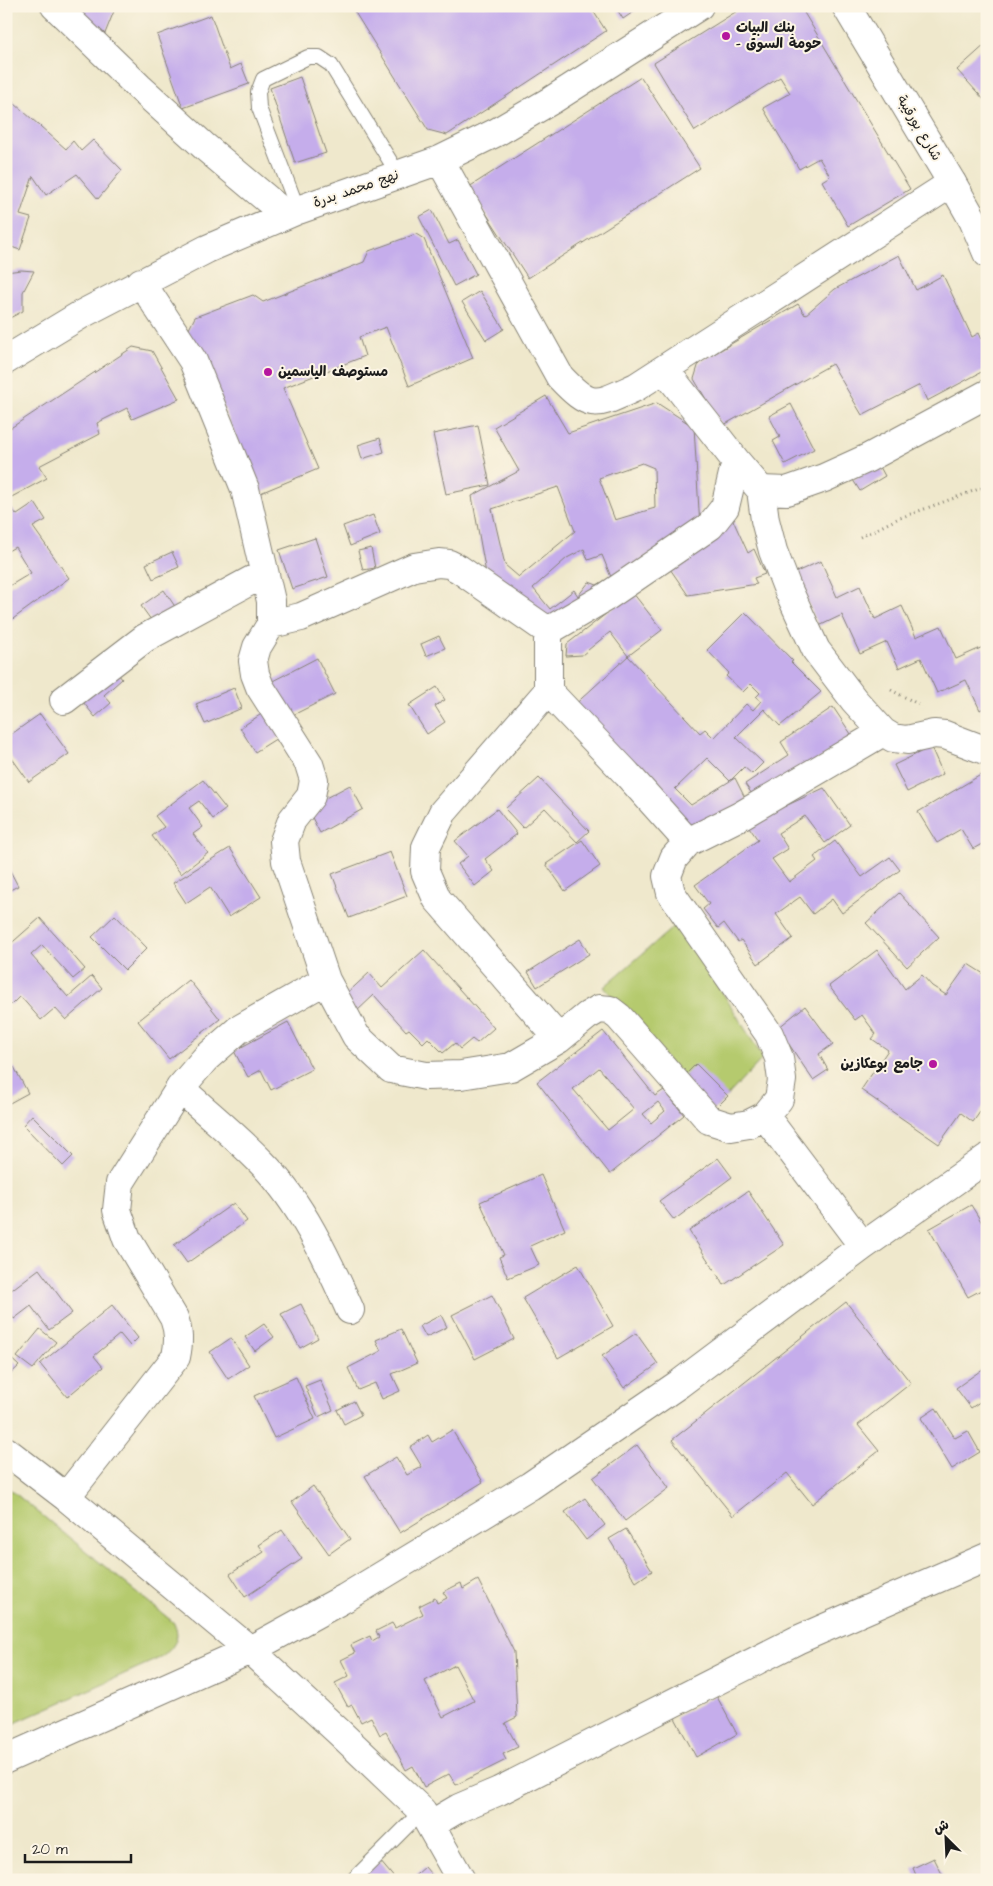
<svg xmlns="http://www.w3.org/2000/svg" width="993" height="1886" viewBox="0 0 993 1886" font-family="'Architects Daughter','Playpen Sans Arabic',sans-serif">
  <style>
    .green { fill: #b5ca6e; stroke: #687345 }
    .building { fill: #c5adeb; fill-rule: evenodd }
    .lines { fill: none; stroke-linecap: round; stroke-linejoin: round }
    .lane-casing { stroke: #868274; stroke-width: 16 }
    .street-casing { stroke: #868274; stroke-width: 30 }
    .secondary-casing { stroke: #868274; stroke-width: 30 }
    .path { stroke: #868274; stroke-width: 3; stroke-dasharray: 1 4; stroke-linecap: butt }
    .lane { stroke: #fff; stroke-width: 14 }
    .street { stroke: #fff; stroke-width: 28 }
    .secondary { stroke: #fff; stroke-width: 28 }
    .poi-dot { fill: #b5179e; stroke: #fcf5e5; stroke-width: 2 }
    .labels { text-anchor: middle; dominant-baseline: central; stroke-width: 4; stroke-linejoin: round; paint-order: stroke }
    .poi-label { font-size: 14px; font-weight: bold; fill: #1c1c1c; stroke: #fcf5e5; text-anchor: start }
    .street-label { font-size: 14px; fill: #1c1c1c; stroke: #fcf5e5 }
  </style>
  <rect width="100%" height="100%" fill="#fcf5e5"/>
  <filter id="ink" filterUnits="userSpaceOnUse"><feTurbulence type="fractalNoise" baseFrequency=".02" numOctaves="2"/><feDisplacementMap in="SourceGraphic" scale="10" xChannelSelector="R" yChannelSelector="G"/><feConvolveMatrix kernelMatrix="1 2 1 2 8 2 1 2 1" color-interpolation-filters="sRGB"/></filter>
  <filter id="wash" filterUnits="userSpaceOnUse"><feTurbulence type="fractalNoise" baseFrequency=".0096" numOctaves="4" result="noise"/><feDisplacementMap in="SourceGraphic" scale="20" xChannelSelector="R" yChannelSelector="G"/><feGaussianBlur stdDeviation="1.12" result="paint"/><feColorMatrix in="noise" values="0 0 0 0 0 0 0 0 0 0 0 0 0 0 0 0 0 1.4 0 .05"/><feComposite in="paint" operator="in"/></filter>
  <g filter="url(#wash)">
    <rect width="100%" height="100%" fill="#efe8cc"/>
    <path class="green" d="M679,922l84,136 -49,52 -32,-32 -78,-91z
      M6,1486l167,136c9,15 1,25 -11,35l-156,70z"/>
    <g id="blocks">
      <path class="building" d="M73,6h43l-14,35z
        M351,6h239l16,25 -159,104 -19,-5z
        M615,6h27l-19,13z
        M745,6h55l110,183 -62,37 -26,-45 8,-5 -11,-18 -20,11 -36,-61 27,-15 -10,-16 -85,54 -41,-68z
        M211,15l19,54 11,-5 8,20 -66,24 -26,-73z
        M987,43v60l-30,-33z
        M300,77l26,76 -31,10 -25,-75z
        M641,77l59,91 -172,110 -59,-91z
        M6,96l60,53 7,-8 8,10 12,-11 29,30 -24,29 -21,-25 -31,21 -13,-19 -13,39 11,3 -11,32 -14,-5z
        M432,210l17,34 9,-4 18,34 -22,12 -35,-69z
        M416,234l8,5 49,119 -64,28 -23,-59 -27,10 6,19 -82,32 35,81 -60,25 -59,-150 -10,2 -4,-9 10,-20 58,-22 10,7 101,-40 5,-11z
        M899,255l17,35 27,-15 29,62 7,-4 8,17v19l-60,32 -7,-16 -58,30 -30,-51 -110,62 -28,-47 5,-16 99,-59 7,11 30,-26z
        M21,270l13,1 -11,21v19l-17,9v-48z
        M480,291l24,38 -18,11 -24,-38z
        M133,347l19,4 27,48 -47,20 -5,-11 -30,15 3,11 -61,32 8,12 -41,22v-69z
        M546,396l22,37 89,-30 37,24 6,100 -151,103 -62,-51 -15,-83 47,-25 -25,-44zM642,463l12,5 1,40 -40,12 -16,-42zM558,487l17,44 -56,46 -14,-12 -13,-56zM584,549l4,11 14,-5 9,22 -14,8 -8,-3 -11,14 -4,-6 -24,19 -17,-21 34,-30z
        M791,404l23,45 -29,15 -12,-23 7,-4 -11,-21z
        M478,425l12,60 -44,9 -13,-60z
        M380,438l4,14 -22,7 -4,-14z
        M879,465l6,11 -25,15 -7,-11z
        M6,502l11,13 18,-12 11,17 -13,7 36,51 -63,46v-36l25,-15 -16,-26 -9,5z
        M373,515l7,19 -30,12 -7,-20z
        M732,518l16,35 6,-4 11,25 -11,4 3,6 -69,11 -20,-29z
        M315,538l13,39 -36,12 -13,-39z
        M371,548l4,20 -12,2 -5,-19z
        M172,552l7,15 -26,12 -7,-15z
        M821,561l16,36 23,-11 15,33 27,-13 14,31 25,-11 15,33 27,-12 4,7v52l-7,4 -14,-30 -29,13 -16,-35 -22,10 -12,-26 -27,12 -18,-39 -23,11 -25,-53z
        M164,590l18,27 -23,14 -18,-25z
        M633,593l29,37 -34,26 -18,-24 -28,23 -16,1 1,-12z
        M745,612l48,49 -2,1 30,30 -41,34 -16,-17 -28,28 27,26 -11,11 -8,-7 -14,14 5,-3 13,26 -54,32 -124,-127 58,-53 72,77 5,-4 9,9 32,-34 7,6 8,-9 -5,-4 4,-4 -9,-9 -8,8 -17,-16 3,-3 -22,-23zM707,758l23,23 -39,24 -16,-16z
        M439,636l6,12 -19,8 -5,-12z
        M106,658l16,21 -18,16 7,8 -16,14 -24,-30z
        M317,658l18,36 -52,26 -18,-35z
        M437,687l8,13 -10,6 10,16 -18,12 -18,-29z
        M234,688l8,20 -37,16 -9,-20z
        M833,707l20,30 -97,63 -11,-16 44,-29 -8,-13z
        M266,711l16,24 -27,17 -15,-24z
        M40,714l29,40 -40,28 -23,-32v-12z
        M931,747l12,27 -36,18 -13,-27z
        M984,773l3,4v64l-14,8 -12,-20 -24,14 -19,-31z
        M539,778l50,53 -12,11 -32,-34 -22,20 -18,-19z
        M203,780l23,29 -13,10 -14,-18 -10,7 14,19 -10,7 15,19 -27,21 -29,-38 12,-9 -9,-11z
        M350,785l13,24 -43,24 -13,-25z
        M824,788l26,37 -25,18 -20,-27 -27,17 10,16 -16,10 17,23 28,-21 -3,-4 21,-16 27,36 28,-20 10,13 -58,43 -10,-14 -19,15 -13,-17 -24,17 17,24 -35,26 -17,-24 -3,2 -14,-19 -6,5 -15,-19 6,-5 -14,-19 63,-45 -11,-16z
        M497,809l20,25 -32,25 9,12 -19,15 -17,-22 10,-8 -13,-15z
        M582,840l18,26 -35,25 -19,-27z
        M230,848l31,49 -32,20 -19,-30 -24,16 -13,-20z
        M390,852l17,44 -58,22 -17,-44z
        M6,863l12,23 -12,6z
        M899,893l40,44 -32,30 -41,-44z
        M115,915l32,33 -22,22 -33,-33z
        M40,918l45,51 -12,10 -31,-34 -11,10 37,42 24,-21 10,12 -36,32 -11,-12 -14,12 -21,-24 -9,9 -5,-5v-52z
        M580,939l9,15 -52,33 -9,-15z
        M424,950l70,78 -17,15 -5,-4 -12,10 -5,-6 -12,10 -15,-15 -5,5 -14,-14 -3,2 -32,-36 -18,17 -13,-15 26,-24 13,15z
        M877,950l28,39 17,-14 10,11 14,9 22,-31 19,12v102l-4,6 4,3v15l-14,20 -12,-9 -22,31 -78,-54 27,-40 -16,-11 4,-5 -14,-19 -7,5 -26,-34z
        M189,980l31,39 -51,40 -31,-38z
        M805,1006l28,38 -14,10 9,16 -15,10 -35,-52z
        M288,1022l24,47 -41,21 -10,-20 -13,7 -14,-26z
        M603,1031l52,65 9,-6 20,25 -74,59 -73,-92zM599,1068l35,41 -26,21 -35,-41zM658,1102l7,9 -14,12 -8,-9z
        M696,1064l32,32 -14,14 -32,-32z
        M14,1067l14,26 -22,12v-33z
        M32,1115l41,41 -10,10 -40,-41z
        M718,1158l14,19 -58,43 -15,-19z
        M541,1175l24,55 -35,16 9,19 -31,13 -9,-21 5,-2 -24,-53z
        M748,1191l36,54 -60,40 -35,-54z
        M234,1203l13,18 -60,42 -13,-18z
        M971,1205l16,26v56l-19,10 -39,-68z
        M578,1265l35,61 -55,32 -35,-60z
        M39,1269l33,44 -23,17 -18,-24 -17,13 -8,-10v-15z
        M492,1295l22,44 -39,20 -23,-44z
        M846,1302l65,81 -53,42 21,26 -67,53 -25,-31 -54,43 -61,-76z
        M301,1304l17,34 -18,10 -19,-34z
        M112,1305l26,33 -8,8 -10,-12 -26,22 9,11 -36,30 -27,-33z
        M441,1315l6,12 -21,10 -6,-11z
        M264,1324l10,13 -19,14 -10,-14z
        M40,1329l16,13 -23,27 -16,-12z
        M401,1329l16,34 -25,11 8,17 -18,8 -7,-16 -17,7 -10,-22 33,-17 -5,-11z
        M636,1333l22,31 -34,24 -22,-32z
        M231,1338l18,27 -21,14 -18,-27z
        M6,1354l13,12 -13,12z
        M987,1366v43l-6,-8 -10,7 -15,-20z
        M296,1377l19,42 -41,19 -20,-42z
        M320,1380l13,30 -15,7 -13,-31z
        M354,1401l7,14 -17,9 -7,-14z
        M936,1408l19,30 13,-7 12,21 -28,17 -31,-51z
        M452,1430l31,52 -83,51 -35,-57 31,-19 11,18 15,-8 -12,-20 18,-12 4,7z
        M637,1445l32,43 -44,33 -32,-43z
        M313,1486l37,53 -21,15 -37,-52z
        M585,1498l20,27 -19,15 -21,-28z
        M626,1529l26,42 -16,11 -27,-43z
        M282,1530l20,29 -57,38 -15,-23 34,-22 -5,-7z
        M478,1580l36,72 3,65 -12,6 13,24 -15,7 3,6 -50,25 -7,-11 -25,13 -11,-21 -7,4 -20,-38 -6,3 -9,-18 -10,5 -9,-17 -4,2 -13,-24 14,-7 -8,-16 14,-7 -4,-8 19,-9 2,5 7,-4 -3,-6 16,-8 3,5 28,-14 -4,-8 16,-8 2,5 10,-5 -4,-6 18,-9 2,6zM455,1665l19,36 -31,16 -18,-36z
        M716,1695l21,39 -41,23 -21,-39z
        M934,1858l11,22h-27l-5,-12z
        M380,1861l16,19h-38z
        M425,1867l11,13h-26z"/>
    </g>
  </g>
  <g filter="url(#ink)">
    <use href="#blocks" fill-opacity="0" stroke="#868274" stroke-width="1"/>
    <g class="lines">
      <defs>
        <path id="lane" d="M298,210l-39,-102 -1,-16 5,-13 45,-22h11l12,8 67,109
          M353,1880l69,-69"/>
        <path id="street" d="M55,6l84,81 66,60 81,68
          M440,160l120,217c32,34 36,28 76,10l316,-204
          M141,282l52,79 52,128 26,112v23l-14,23 -4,14 2,13 5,13 49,77 5,16 -3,16 -19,24 -8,21 2,20 40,119 30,56 35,33 35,7 35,-1 50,-8 48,-28 28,-23 12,-7 11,1 9,7 90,103 22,7 18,-3 16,-8 14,-17 3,-19 -3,-22 -10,-24 -98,-141 -4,-17 7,-18 14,-16 52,-26 143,-84
          M6,360l76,-46 125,-65 91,-39 142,-50 57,-28 55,-32 147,-94
          M664,369l72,92 25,29 4,30 8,31 13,34 30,65 38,50 29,32 10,6 14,2 27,-6 11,1 42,16
          M761,490l26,1 37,-13 44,-20 119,-64
          M271,624l30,-7 113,-50 25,-4 10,1 10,5 89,62
          M548,691l79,83 61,68
          M64,700l81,-62 118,-64
          M559,1039l-122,-140 -12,-28 1,-24 17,-35 105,-121v-60l58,-34 104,-71 15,-19 11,-46
          M180,1088c27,25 56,48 82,75 39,39 66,98 88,147
          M765,1116l98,130
          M6,1451l60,46 184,153 90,83 82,78 39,69
          M66,1497l110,-140c3,-15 3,-25 -2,-39l-47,-79 -10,-29 3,-27 60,-95 25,-29 33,-29 88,-50
          M6,1759l244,-109 95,-52 185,-112 149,-102 184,-138 124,-88
          M430,1825l29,-17 40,-17 298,-151 190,-83"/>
        <path id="secondary" d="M846,6l106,177 21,37 14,33"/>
      </defs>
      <use href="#lane" class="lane-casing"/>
      <use href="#street" class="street-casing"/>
      <use href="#secondary" class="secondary-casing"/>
      <path class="path" d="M860,537l37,-18 90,-33
        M891,690l27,14"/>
      <use href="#lane" class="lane"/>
      <use href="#street" class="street"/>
      <use href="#secondary" class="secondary"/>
    </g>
  </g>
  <g class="poi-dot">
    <circle cx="726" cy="36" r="5"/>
    <circle cx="268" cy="372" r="5"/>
    <circle cx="933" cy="1064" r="5"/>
  </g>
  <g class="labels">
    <g class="poi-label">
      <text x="736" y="28">بنك البيات<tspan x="736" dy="16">- حومة السوق</tspan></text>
      <text x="278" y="372">مستوصف الياسمين</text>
      <text x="923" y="1064" text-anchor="end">جامع بوعكازين</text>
    </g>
    <g class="street-label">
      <text transform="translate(919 128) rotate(59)">شارع بورقيبة</text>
      <text transform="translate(356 189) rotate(-19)">نهج محمد بدرة</text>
    </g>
  </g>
  <rect width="993" height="1886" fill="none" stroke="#fcf5e5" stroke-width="25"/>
  <g transform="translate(946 1838) rotate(336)" stroke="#fcf5e5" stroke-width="4" paint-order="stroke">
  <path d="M0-4L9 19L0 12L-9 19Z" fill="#1c1c1c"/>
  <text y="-8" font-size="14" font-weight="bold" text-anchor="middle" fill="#1c1c1c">ش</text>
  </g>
  <path d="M25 1854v8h106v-8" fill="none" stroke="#1c1c1c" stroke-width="2.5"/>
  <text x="32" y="1854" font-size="15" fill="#1c1c1c" stroke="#fcf5e5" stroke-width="4" paint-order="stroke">20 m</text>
</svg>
